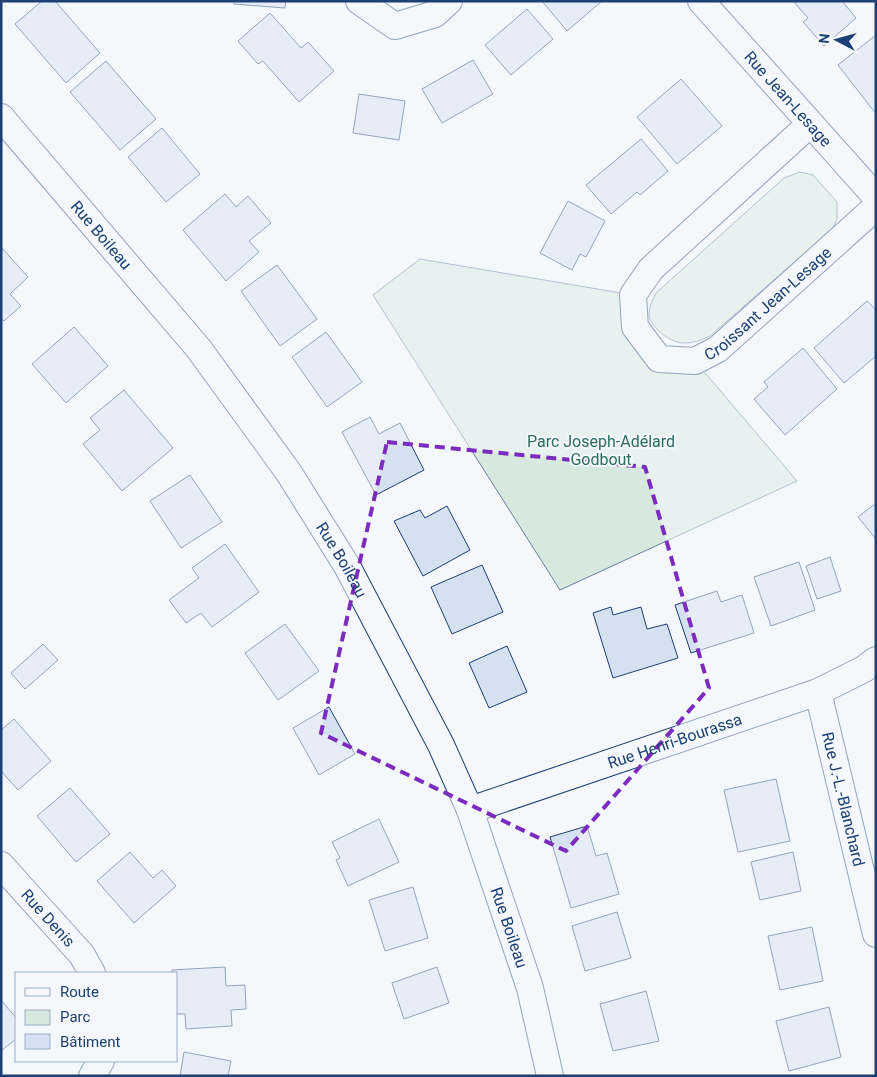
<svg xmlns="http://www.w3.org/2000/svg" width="877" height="1077" viewBox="0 0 877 1077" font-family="Roboto,sans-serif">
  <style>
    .green { fill: #d7e8df; stroke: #687fa3 }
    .building { fill: #d5e0f0; stroke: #1d3f73 }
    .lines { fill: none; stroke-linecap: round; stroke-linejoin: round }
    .minor-casing { stroke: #1d3f73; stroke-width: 28 }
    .minor { stroke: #f4f7fb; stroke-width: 26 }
    .marked { fill: none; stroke: #7b2cbf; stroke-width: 4; stroke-dasharray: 10 6; stroke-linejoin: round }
    .labels { text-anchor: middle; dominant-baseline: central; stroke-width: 4; stroke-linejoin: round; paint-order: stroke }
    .street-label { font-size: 16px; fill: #1d3f73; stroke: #f4f7fb }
    .park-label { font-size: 16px; fill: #2c6c60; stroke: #f4f7fb }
  </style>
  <rect width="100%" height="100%" fill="#f4f7fb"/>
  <path class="green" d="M800,172l13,3 24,27v17l-4,9 -123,108c-9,4 -16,7 -26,7 -13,0 -28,-12 -34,-24 -3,-8 2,-18 6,-26l128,-115z
    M420,259l213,36 26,64 36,2 102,120 -237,109 -187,-295z"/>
  <path class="building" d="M42,1h13l45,52 -34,30 -51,-59z
    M234,1h52l-1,7 -51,-4z
    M542,1h60l-35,30z
    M793,1h49l14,17 -32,28 -21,-24 5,-4z
    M527,9l26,30 -42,36 -26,-30z
    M270,13l31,35 7,-6 26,29 -35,31 -36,-41 -5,3 -20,-23z
    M876,35v79l-38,-49z
    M473,60l20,34 -51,29 -20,-34z
    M106,61l50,58 -36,31 -50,-58z
    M681,79l41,47 -45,38 -40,-47z
    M359,94l46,7 -6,39 -46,-7z
    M162,128l38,46 -34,28 -38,-45z
    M641,139l27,32 -28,24 -3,-3 -26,22 -25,-29z
    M225,194l11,13 12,-11 23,27 -22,18 10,11 -33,29 -43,-51z
    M568,201l37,20 -19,36 -6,-3 -8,16 -32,-17z
    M1,247l27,30 -18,17 11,12 -17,15 -3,-3z
    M277,265l40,54 -37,27 -39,-55z
    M867,301l9,9v46l-32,27 -30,-35z
    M74,327l34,39 -42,37 -34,-39z
    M326,332l36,50 -35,25 -35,-50z
    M803,348l34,41 -52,46 -31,-36 14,-12 -4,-5z
    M124,390l49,58 -51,43 -39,-47 17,-14 -10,-12z
    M370,417l9,17 21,-11 24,47 -48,25 -34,-63z
    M190,475l32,47 -41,26 -31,-47z
    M876,503v36l-18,-22z
    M447,506l23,44 -47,26 -29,-55 26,-11 5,8z
    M225,544l34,48 -47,35 -11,-14 -15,10 -17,-23 30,-22 -7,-10z
    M830,557l11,34 -24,8 -11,-33z
    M799,562l16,48 -44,16 -17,-49z
    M482,565l21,47 -51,22 -21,-47z
    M717,591l4,11 21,-7 12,38 -63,20 -16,-48z
    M611,607l2,8 28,-8 6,22 20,-5 11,34 -65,20 -20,-65z
    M285,624l34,47 -41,29 -33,-47z
    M43,644l15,16 -33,29 -14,-16z
    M507,646l20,46 -38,16 -20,-45z
    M329,707l26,47 -36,21 -26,-47z
    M14,719l37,42 -33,29 -17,-19v-41z
    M776,779l14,62 -52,11 -14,-62z
    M70,788l40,46 -34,28 -39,-46z
    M379,819l20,43 -51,24 -12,-26 4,-2 -8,-16z
    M587,826l9,30 11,-3 12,41 -48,14 -21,-71z
    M130,852l23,26 9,-8 14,16 -42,37 -37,-42z
    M793,852l8,39 -41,9 -9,-38z
    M413,887l15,51 -43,13 -16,-51z
    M617,912l14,46 -46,13 -13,-45z
    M812,927l11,54 -43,9 -12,-54z
    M225,967l1,19 19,-1 1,24 -15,1 1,16 -46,3 -1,-15h-9v-41h-4v-3z
    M437,967l12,36 -45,16 -12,-36z
    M646,991l13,50 -46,10 -13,-47z
    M1,1000l15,18v21l-15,12z
    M829,1007l12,50 -52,14 -13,-50z
    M184,1052l47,9 -3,15h-48z"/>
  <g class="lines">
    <defs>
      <g id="minor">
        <path d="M359,1l36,25 40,-12 14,-13"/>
        <path id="s1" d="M701,1l175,196"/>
        <path id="s2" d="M1,117l198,232 90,124 58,93 94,179 29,65 60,178 20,88"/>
        <path id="s3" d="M810,124l-159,145 -18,26 2,32 24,32 36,2 23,-12 158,-142"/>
        <path id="s4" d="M818,692l58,242"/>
        <path id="s5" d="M470,810l348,-118 46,-23 12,-9"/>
        <path id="s6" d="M1,865l81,90 10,18"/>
        <path d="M92,1076l9,-15"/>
      </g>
    </defs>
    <use href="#minor" class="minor-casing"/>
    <use href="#minor" class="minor"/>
  </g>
  <path d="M0 0H877V1077H0ZM387,442l258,25 64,221 -143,163 -245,-118z" fill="#f4f7fb" fill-opacity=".55" fill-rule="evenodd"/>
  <path class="marked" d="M387,442l258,25 64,221 -143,163 -245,-118z"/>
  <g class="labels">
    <g class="street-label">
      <text stroke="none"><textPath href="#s1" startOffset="131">Rue Jean-Lesage</textPath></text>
      <text stroke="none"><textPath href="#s2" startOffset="155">Rue Boileau</textPath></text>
      <text stroke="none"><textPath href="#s3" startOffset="448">Croissant Jean-Lesage</textPath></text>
      <text stroke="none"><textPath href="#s2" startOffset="560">Rue Boileau</textPath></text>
      <text stroke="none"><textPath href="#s5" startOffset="216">Rue Henri-Bourassa</textPath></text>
      <text stroke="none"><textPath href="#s4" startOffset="110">Rue J.-L.-Blanchard</textPath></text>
      <text stroke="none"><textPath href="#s6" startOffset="71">Rue Denis</textPath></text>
      <text stroke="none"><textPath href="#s2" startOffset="965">Rue Boileau</textPath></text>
    </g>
    <g class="park-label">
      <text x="601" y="441">Parc Joseph-Adélard<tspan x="601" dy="18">Godbout</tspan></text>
    </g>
  </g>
  <rect width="877" height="1077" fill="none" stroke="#1d3f73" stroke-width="5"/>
  <rect x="15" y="972" width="162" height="90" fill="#f4f7fb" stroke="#9eadc5"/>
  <rect x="25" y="988" width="25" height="8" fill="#f4f7fb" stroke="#9eadc5"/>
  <text x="60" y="997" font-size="15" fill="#1d3f73">Route</text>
  <rect x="25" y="1010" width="25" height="15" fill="#d7e8df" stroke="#9eadc5"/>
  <text x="60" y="1022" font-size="15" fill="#1d3f73">Parc</text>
  <rect x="25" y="1034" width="25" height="15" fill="#d5e0f0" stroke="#9eadc5"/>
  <text x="60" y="1047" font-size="15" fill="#1d3f73">Bâtiment</text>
  <g transform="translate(837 40) rotate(276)" stroke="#f4f7fb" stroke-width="4" paint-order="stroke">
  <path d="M0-4L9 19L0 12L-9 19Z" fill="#1d3f73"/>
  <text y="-8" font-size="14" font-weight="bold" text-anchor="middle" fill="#1d3f73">N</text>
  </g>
</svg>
